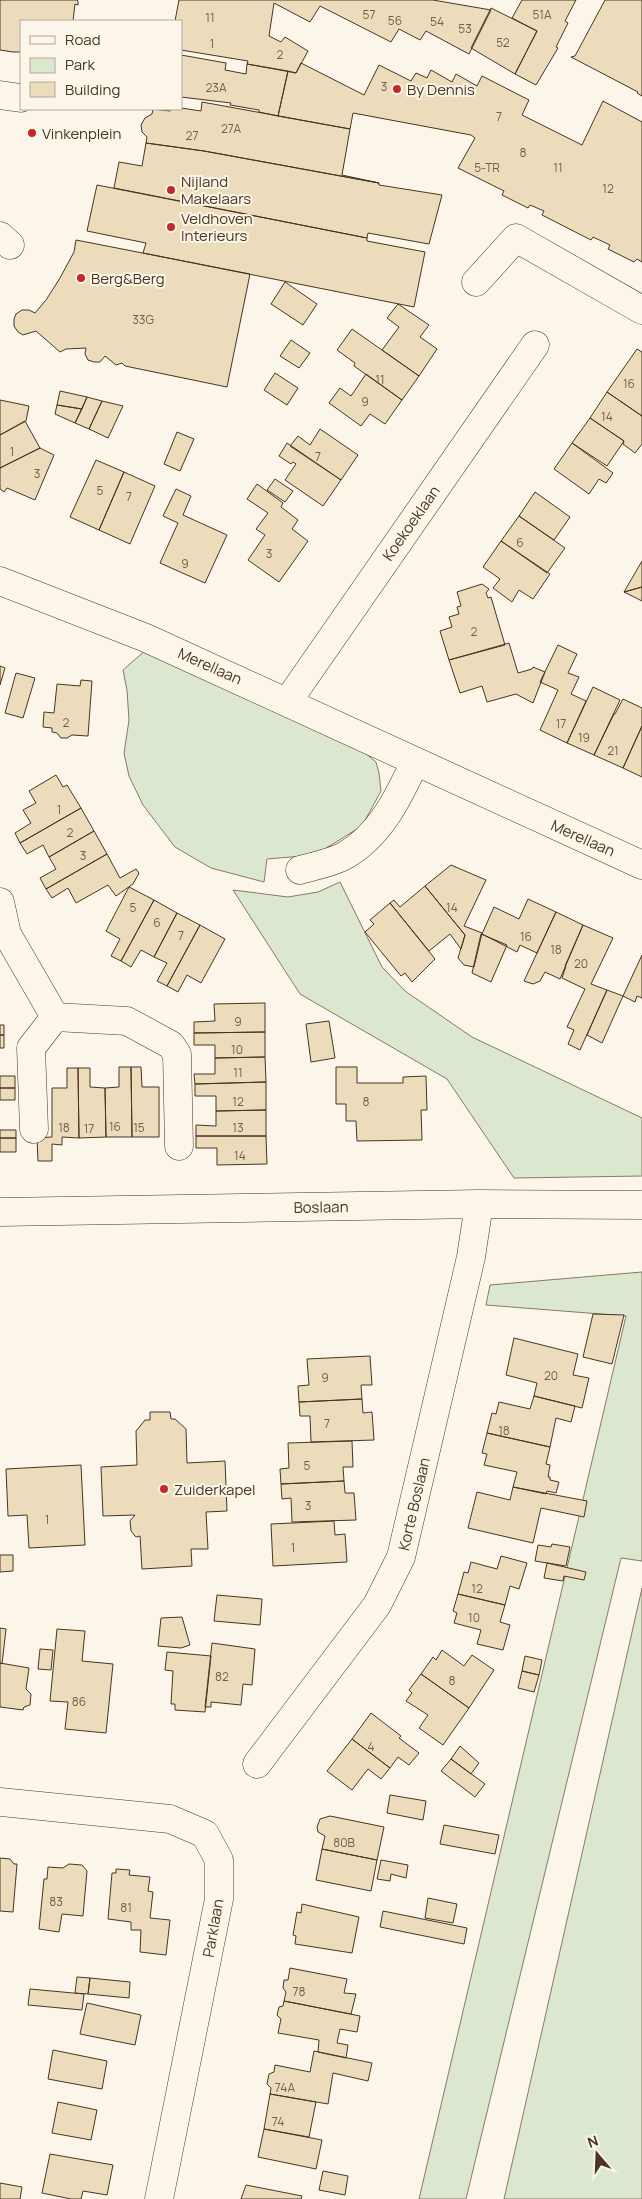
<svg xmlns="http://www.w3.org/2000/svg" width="642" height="2199" viewBox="0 0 642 2199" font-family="Manrope,sans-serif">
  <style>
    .green { fill: #dce7d0; stroke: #887966 }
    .building { fill: #ecdcbc; stroke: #4a3520 }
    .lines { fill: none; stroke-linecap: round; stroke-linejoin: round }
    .minor-casing { stroke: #4a3520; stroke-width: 29 }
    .minor { stroke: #fbf6e9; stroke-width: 28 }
    .poi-dot { fill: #c62828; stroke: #fbf6e9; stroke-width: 2 }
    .labels { text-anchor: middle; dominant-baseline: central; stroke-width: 4; stroke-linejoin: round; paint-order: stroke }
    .number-label { font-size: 12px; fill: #725f47 }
    .poi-label { font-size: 15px; fill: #4a3520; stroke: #fbf6e9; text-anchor: start }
    .street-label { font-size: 15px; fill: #4a3520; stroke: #fbf6e9 }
  </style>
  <rect width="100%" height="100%" fill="#fbf6e9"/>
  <path class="green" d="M146,650l214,99 16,13 3,11 2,18 -19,35 -47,29 -48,4 -3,23 -53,-14 -36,-21 -32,-42 -14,-29 -5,-23 5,-33 -2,-30 -4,-20z
    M340,882l42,85 23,24 67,46 170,81v58l-128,2 -67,-99 -147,-85 -67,-104 55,7 30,-5z
    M642,1272v289l-21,-3 -155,641h-47l207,-883 -140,-11 4,-20z
    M642,1588v611h-138z"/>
  <path class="building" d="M0,0h77l1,1v4l-3,-1 -2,17h-52v31h-8l-13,-2z
    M179,0h254l58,10 -22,44 -43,-23 -6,9 -21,-11 -8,13 -71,-36 -10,16 -36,-19 -5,33 12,6 4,-5 23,14 -12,22 -49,-9 1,-3 -67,-11v-29h-6z
    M522,0h54l-11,21 3,2 -12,24 2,1 -22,37 -21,-11 22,-43 -25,-13z
    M605,0h37v96l-5,-3 1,-1 -67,-35 4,-1z
    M491,8l46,23 -22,43 -44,-26z
    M181,55l45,8 -1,7 21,4 1,-10 41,7 -10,45 -19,-4v-2l-29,-5 1,-2 -50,-6z
    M301,63l63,32 15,-30 32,16 5,-8 11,5 4,-8 21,12 4,-8 21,12 5,-10 47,24 -7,15 60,30 21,-44 39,21v140l-5,-3 -3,3 -26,-13 2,-4 -17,-8 -2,3 -49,-25 2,-4 -14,-6 -2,3 -26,-13 2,-4 -46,-23 17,-30 -4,-3 -118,-22 -3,16 -72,-13 10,-45 8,2z
    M202,102l148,27 -8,46 37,8 -175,-32 -58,-8 1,-6 -5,-5 -1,-7 4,-7 7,-4 1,-5 17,2 1,-2 10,-1 20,3z
    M146,143l58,8 175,32v2l63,10 -13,49 -61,-11 -1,5 -253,-50 5,-26 23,4z
    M97,185l270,53v3l58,11 -11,55 -271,-54 3,-10 -59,-12z
    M76,240l174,34 -23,113 -102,-21 -3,-3 -6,2 -11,-9 -5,6h-6l-6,-2 -3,-6 1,-6 -20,1 -6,3 -24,-21 -13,4 -5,-3 -4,-6v-7l2,-5 6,-4h7l6,3 11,-13 14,-22 14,-26z
    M285,282l32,22 -14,21 -32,-21z
    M398,304l31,21 -9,12 17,12 -18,27 -37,-26 17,-23 -12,-9z
    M352,329l67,47 -17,24 -48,-34 1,-3 -18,-13z
    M291,340l19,13 -11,15 -19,-12z
    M637,349l5,3v64l-35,-24z
    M275,373l23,15 -11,17 -23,-15z
    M366,374l36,26 -17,24 -15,-10 -9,12 -32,-23 11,-15 11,8z
    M60,391l27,6 -5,12 -25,-4z
    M607,392l35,24v28l-7,9 -12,-9 1,-3 -34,-23z
    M87,397l15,4 -13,28 -14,-6z
    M0,400l29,6 -3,15 -26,14z
    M102,401l21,5 -15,32 -19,-9z
    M57,405l25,4 -7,14 -20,-9z
    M590,418l34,23 -17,25 -35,-23z
    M25,421l15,27 -40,20v-33z
    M320,429l38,26 -17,25 -51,-34 8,-10 12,9z
    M177,432l17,7 -14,32 -16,-7z
    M287,443l54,37 -18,26 -38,-26 11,-16 -3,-2 -2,2 -12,-8z
    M572,443l41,30 -7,10 -7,-4 -10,15 -35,-25z
    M40,448l14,7 -19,45 -28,-12 -3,4 -4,-3v-21z
    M96,460l28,12 -25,58 -29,-13z
    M124,472l31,14 -25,58 -31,-14z
    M275,479l18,12 -8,11 -18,-12z
    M257,484l26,19 -2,4 17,13 -6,9 16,12 -29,41 -31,-22 17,-25 -9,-6 12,-16 -21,-14z
    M176,489l15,7 -8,19 44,20 -22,48 -45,-20 18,-40 -15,-7z
    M535,492l35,25 -16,23 -35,-24z
    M519,516l46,32 -18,25 -46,-32z
    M501,541l49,33 -17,25 -14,-9 -7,12 -19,-14 7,-9 -17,-12z
    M642,561v26l-18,5z
    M482,584l7,5 -3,4 2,5 3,-1 14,48 -56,15 -9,-29 12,-4 -3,-10 10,-3 -2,-7 4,-1 -4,-14z
    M642,587v14l-18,-9z
    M509,643l9,30 14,-4 1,-2 12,5 -12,31 -17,-9 -29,8 -5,-16 -22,7 -11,-33z
    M558,645l19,9 -9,19 11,4 -8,17 15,7 -19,42 -27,-13 18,-40 -18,-8z
    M0,666l5,2 -5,17z
    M16,673l19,5 -12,40 -18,-5z
    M81,680l11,1 -4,55 -16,-1 -5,3h-6l-4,-5 -5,-1v-4l-9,-1 1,-15 10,1 3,-29 23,2z
    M593,687l27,13 -26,55 -27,-12z
    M623,699l19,9v18l-19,42 -29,-13 20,-41h1z
    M642,726v51l-19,-9z
    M56,775l7,12 4,-2 14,23 -61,35 -5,-10 16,-10 -8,-13 13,-7 -7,-12z
    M81,808l13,23 -45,26 -6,-12 -16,9 -7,-11z
    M94,831l13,23 -61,35 -6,-11 16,-9 -7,-12z
    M107,854l13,24 16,-9 3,4 -6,11 -17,12 -8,-11 -32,18 -8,-15 -16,10 -6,-9z
    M451,865l35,15 -22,46 18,7 -8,34 -10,-2 -6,-7 7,-23 -40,-49z
    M425,886l40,49 -4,14 -11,-15 -21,17 -39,-48 4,-3 6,7z
    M129,887l25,13 -33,61 -10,-5 9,-17 -14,-8z
    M528,899l28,13 -19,41 -17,-8 -3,7 -35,-18 12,-27 25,12z
    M154,900l23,13 -23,44 -13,-7 -10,17 -10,-6z
    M390,903l45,56 -23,23 -7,-9 -4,3 -36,-44 9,-8 -4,-4z
    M556,912l27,13 -23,54 -15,-7 -5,9 -7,3 -9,-3z
    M177,913l23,12 -33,61 -10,-5 10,-18 -13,-6z
    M200,925l25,14 -24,44 -14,-8 -9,17 -11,-6z
    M583,925l30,13 -22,46 16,6 -27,60 -12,-6 6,-14 -7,-3 18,-38 -23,-11 4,-12h-1z
    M481,934l26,11 -16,37 -19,-9z
    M642,955v43l-5,-2 -2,6 -12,-6 -21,47 -15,-8 20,-45 16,6z
    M265,1003v29l-71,1v-11l21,-1 -1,-17z
    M329,1021l6,37 -24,4 -5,-38z
    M0,1025h4v10h-4z
    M265,1032v25l-50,1v-13h-21v-12z
    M0,1035h4v13h-4z
    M265,1057l1,25 -71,2 -1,-10h21v-16z
    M119,1067h12l1,70h-26l-1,-49 14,-1z
    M131,1067h10l1,20h17v50h-27z
    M336,1067h21v16h46v-6l23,-1 1,34h-6l1,30 -65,1 -1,-20h-10v-17h-10z
    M67,1068h11l1,70 -17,-1v8l-10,-1v17h-14l-1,-23 15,-1v-49h15z
    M78,1068h12v19l15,1 1,49 -27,1z
    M0,1076h15v12h-15z
    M266,1082v28l-50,1v-15h-21v-12z
    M0,1088h15v12h-15z
    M266,1110v26h-70v-11l20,1v-15z
    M0,1130h16v8h-16z
    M196,1136h70l1,28 -50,1v-17h-21z
    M0,1138h16v14h-16z
    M593,1314l31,1 -12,49 -29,-7z
    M514,1338l64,16 -5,21 16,3 -7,30 -48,-12 3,-13 -31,-8z
    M370,1356l2,29h-11l1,14 -63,3 -1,-16 11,-1 -2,-26z
    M534,1396l41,10 -4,16 -15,-4 -6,29 -63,-14 5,-20 4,1 3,-12 31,7z
    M362,1399l1,14 9,-1 2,28 -63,2 -1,-26h-10l-1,-14z
    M150,1412h20l1,7h4l11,10 1,34 38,-2 2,50 -21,1 2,37h-17l1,17 -50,3 -2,-33 -4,1 -5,-6 -1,-10 5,-6 -32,1 -2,-49 36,-2 -1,-34 9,-11h5z
    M487,1433l63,14 -4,17 4,1 -2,12h2v3l9,2 -3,11 -9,-2 -1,3 -33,-7 4,-15 -33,-7 3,-11 -5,-1z
    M352,1441l1,26h-10l1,14 -63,3 -1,-15 9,-1 -1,-25z
    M81,1465l4,80 -56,3 -2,-33 -19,1 -2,-47z
    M344,1481l1,12h9l2,27 -64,2 -1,-24 -9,1 -1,-15z
    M513,1487l74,14 -3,16 -43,-9 -8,35 -65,-15 9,-36 33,8z
    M334,1521l1,14 10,-1 2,28 -74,4 -2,-42z
    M552,1544l18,3 -4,19 -31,-5 3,-16 13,2z
    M0,1555h13v16l-13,1z
    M501,1556l26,7 -8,26 -9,-3 -5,19 -47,-11 6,-22 4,1 3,-11 26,7z
    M547,1563l39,9 -2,8 -20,-4 -1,5 -19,-3z
    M458,1594l47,11 -5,17 10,3 -7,25 -26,-6 4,-14 -27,-7 3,-10 -4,-2z
    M217,1595l45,4 -2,26 -46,-4z
    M182,1617l8,28 -9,3 -23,-2 3,-28z
    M0,1628l6,1 -4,35 -2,-1z
    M57,1629l28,2 -3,30 31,3 -7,69 -41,-4 3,-27 -18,-1z
    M212,1643l43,6 -3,36 -9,-1 -2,21 -30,-3v5h-6z
    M40,1649l13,1 -2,20 -13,-1z
    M442,1650l22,16 8,-11 22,15 -25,38 -48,-34 12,-17 3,3z
    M167,1652l44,4 -6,56 -30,-2v-6h-4l2,-33 -8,-1z
    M525,1656l17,4 -3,15 -17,-4z
    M0,1663l29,5 -3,21 5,5 -1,11 -6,2 -1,3 -23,-3z
    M522,1671l17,4 -5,17 -16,-4z
    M421,1674l48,34 -26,37 -24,-17 9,-13 -22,-14 6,-8 -3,-3z
    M371,1713l30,23 -2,2 20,15 -10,12 -11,-8 -8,11 -38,-29z
    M352,1739l38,29 -9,11 -13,-10 -16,21 -25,-19z
    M460,1746l19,17 -8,11 -20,-15z
    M451,1759l34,25 -10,13 -34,-26z
    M390,1795l36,6 -3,19 -36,-7z
    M330,1816l54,11 -7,33 -55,-11 3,-13 -7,-4 -1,-5 3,-8z
    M444,1825l55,10 -4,19 -55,-10z
    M322,1849l55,11 -6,31 -55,-11z
    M0,1858l10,1 4,5h3l-4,48 -13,-1z
    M381,1860l27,5 -2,13 -15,-4 -1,7 -13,-2z
    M69,1864l13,1 5,6 -4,45 -21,-2 -3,18 -20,-3 5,-50h3l1,-12 15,1z
    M116,1869l14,1 -1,5 21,2 -2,14 5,1 -3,26 20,2 -4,35 -26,-3 1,-22h-10v-8l-23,-3 4,-46h4z
    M428,1898l29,6 -4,19 -28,-5z
    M302,1904l57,13 -7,36 -57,-9 1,-8 -3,-1 4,-23 4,1z
    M383,1911l84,17 -3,16 -84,-17z
    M290,1968l57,11 -3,14 12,1 -5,20 -67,-13 2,-9 -3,-4 1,-8h4z
    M77,1977l13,1 -2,16 -13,-1z
    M90,1978l40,4 -1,16 -41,-4z
    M30,1989l54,5 -2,16 -54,-5z
    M284,2001l76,15 -3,16 -17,-3 -3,14 11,2 -2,13 -28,-6 1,-12 -41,-7 3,-14 -4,-4 2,-8 4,-1z
    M87,2003l54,12 -6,30 -55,-11z
    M53,2050l54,11 -5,28 -54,-10z
    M314,2051l58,12 -4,18 -35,-8 -5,31 -58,-10 1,-6 -4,-4 2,-10 5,-2 1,-7 35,7z
    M270,2094l46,8 -7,35 -45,-8z
    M58,2102l39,8 -6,30 -39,-7z
    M264,2129l58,11 -6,29 -58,-12z
    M50,2154l63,11 -6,30 -24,-4 -2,8h-10l-29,-6z
    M323,2171l25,5 -3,19 -26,-5z
    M0,2183l22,4 -2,12h-20z
    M246,2185l56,11 -1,3h-60z"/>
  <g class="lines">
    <defs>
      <path id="minor" d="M0,95l21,3
        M0,236l10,9
        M476,282l40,-44 126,72
        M0,581l146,57 496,227
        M288,701l247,-356
        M300,870c14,-4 31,-7 44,-14 36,-20 54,-58 71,-94
        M0,902l7,32 48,83 72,4 44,24 6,9 2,92
        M34,1129l-3,-81 24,-31
        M0,1212l479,-8 163,1
        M257,1764l120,-159 24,-48 70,-300 8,-53
        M0,1802l170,17 35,15 14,26v39l-60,300"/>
    </defs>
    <use href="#minor" class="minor-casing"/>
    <use href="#minor" class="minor"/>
  </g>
  <g class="poi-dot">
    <circle cx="397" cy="89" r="5"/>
    <circle cx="32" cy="133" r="5"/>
    <circle cx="171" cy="190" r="5"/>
    <circle cx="171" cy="227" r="5"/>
    <circle cx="81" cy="278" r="5"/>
    <circle cx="164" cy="1489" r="5"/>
  </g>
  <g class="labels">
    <g class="number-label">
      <text x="369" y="14">57</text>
      <text x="542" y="14">51A</text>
      <text x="210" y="17">11</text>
      <text x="395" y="20">56</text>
      <text x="437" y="21">54</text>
      <text x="465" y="28">53</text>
      <text x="503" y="42">52</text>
      <text x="212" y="43">1</text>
      <text x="280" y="54">2</text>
      <text x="384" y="86">3</text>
      <text x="216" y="87">23A</text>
      <text x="499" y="116">7</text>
      <text x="231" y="128">27A</text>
      <text x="192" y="135">27</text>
      <text x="523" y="152">8</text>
      <text x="487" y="167">5-TR</text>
      <text x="558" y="167">11</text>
      <text x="608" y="188">12</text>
      <text x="143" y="319">33G</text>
      <text x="380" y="379">11</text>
      <text x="629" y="383">16</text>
      <text x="365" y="401">9</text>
      <text x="607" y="416">14</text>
      <text x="12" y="451">1</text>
      <text x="318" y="456">7</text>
      <text x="37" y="473">3</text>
      <text x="100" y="490">5</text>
      <text x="129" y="496">7</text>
      <text x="520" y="542">6</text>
      <text x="269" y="553">3</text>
      <text x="185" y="563">9</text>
      <text x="474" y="631">2</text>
      <text x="66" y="722">2</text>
      <text x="561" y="723">17</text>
      <text x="584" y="737">19</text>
      <text x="613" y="750">21</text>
      <text x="59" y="809">1</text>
      <text x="70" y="832">2</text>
      <text x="83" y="855">3</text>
      <text x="133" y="907">5</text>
      <text x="452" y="907">14</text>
      <text x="157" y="922">6</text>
      <text x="181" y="935">7</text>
      <text x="526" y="936">16</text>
      <text x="556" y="949">18</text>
      <text x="581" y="963">20</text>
      <text x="238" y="1021">9</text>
      <text x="237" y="1049">10</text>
      <text x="238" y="1072">11</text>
      <text x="238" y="1101">12</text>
      <text x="366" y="1101">8</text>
      <text x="115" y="1126">16</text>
      <text x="64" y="1127">18</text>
      <text x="139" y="1127">15</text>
      <text x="238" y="1127">13</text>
      <text x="89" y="1128">17</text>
      <text x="240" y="1155">14</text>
      <text x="551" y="1375">20</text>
      <text x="325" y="1377">9</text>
      <text x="327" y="1423">7</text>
      <text x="504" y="1430">18</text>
      <text x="307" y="1465">5</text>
      <text x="308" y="1505">3</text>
      <text x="47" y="1519">1</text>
      <text x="293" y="1547">1</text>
      <text x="477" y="1588">12</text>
      <text x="474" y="1617">10</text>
      <text x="222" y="1676">82</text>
      <text x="452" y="1680">8</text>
      <text x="79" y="1701">86</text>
      <text x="371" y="1746">4</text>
      <text x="344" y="1842">80B</text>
      <text x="56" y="1901">83</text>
      <text x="126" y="1907">81</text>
      <text x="299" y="1991">78</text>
      <text x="285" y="2087">74A</text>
      <text x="278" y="2121">74</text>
    </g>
    <g class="poi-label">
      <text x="407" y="89">By Dennis</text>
      <text x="42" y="133">Vinkenplein</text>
      <text x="181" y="181">Nijland<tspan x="181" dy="17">Makelaars</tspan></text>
      <text x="181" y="218">Veldhoven<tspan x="181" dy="17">Interieurs</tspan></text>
      <text x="91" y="278">Berg&amp;Berg</text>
      <text x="174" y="1489">Zuiderkapel</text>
    </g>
    <g class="street-label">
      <text transform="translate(411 523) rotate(-55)">Koekoeklaan</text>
      <text transform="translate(210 666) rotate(24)">Merellaan</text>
      <text transform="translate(583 838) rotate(24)">Merellaan</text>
      <text transform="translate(321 1207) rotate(-1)">Boslaan</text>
      <text transform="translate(414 1504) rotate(-77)">Korte Boslaan</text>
      <text transform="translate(213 1928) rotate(-80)">Parklaan</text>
    </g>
  </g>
  <rect x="20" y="20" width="162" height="90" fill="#fbf6e9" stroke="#b4a999"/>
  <rect x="30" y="36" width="25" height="8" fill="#fbf6e9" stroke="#b4a999"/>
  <text x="65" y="45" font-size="15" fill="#4a3520">Road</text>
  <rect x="30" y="58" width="25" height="15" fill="#dce7d0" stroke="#b4a999"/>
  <text x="65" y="70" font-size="15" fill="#4a3520">Park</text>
  <rect x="30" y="82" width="25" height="15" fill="#ecdcbc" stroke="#b4a999"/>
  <text x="65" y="95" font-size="15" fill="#4a3520">Building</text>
  <g transform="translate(597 2154) rotate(341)" stroke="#fbf6e9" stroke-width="4" paint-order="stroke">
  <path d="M0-4L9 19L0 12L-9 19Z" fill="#4a3520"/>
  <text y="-8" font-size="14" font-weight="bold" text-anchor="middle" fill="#4a3520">N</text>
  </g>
</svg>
